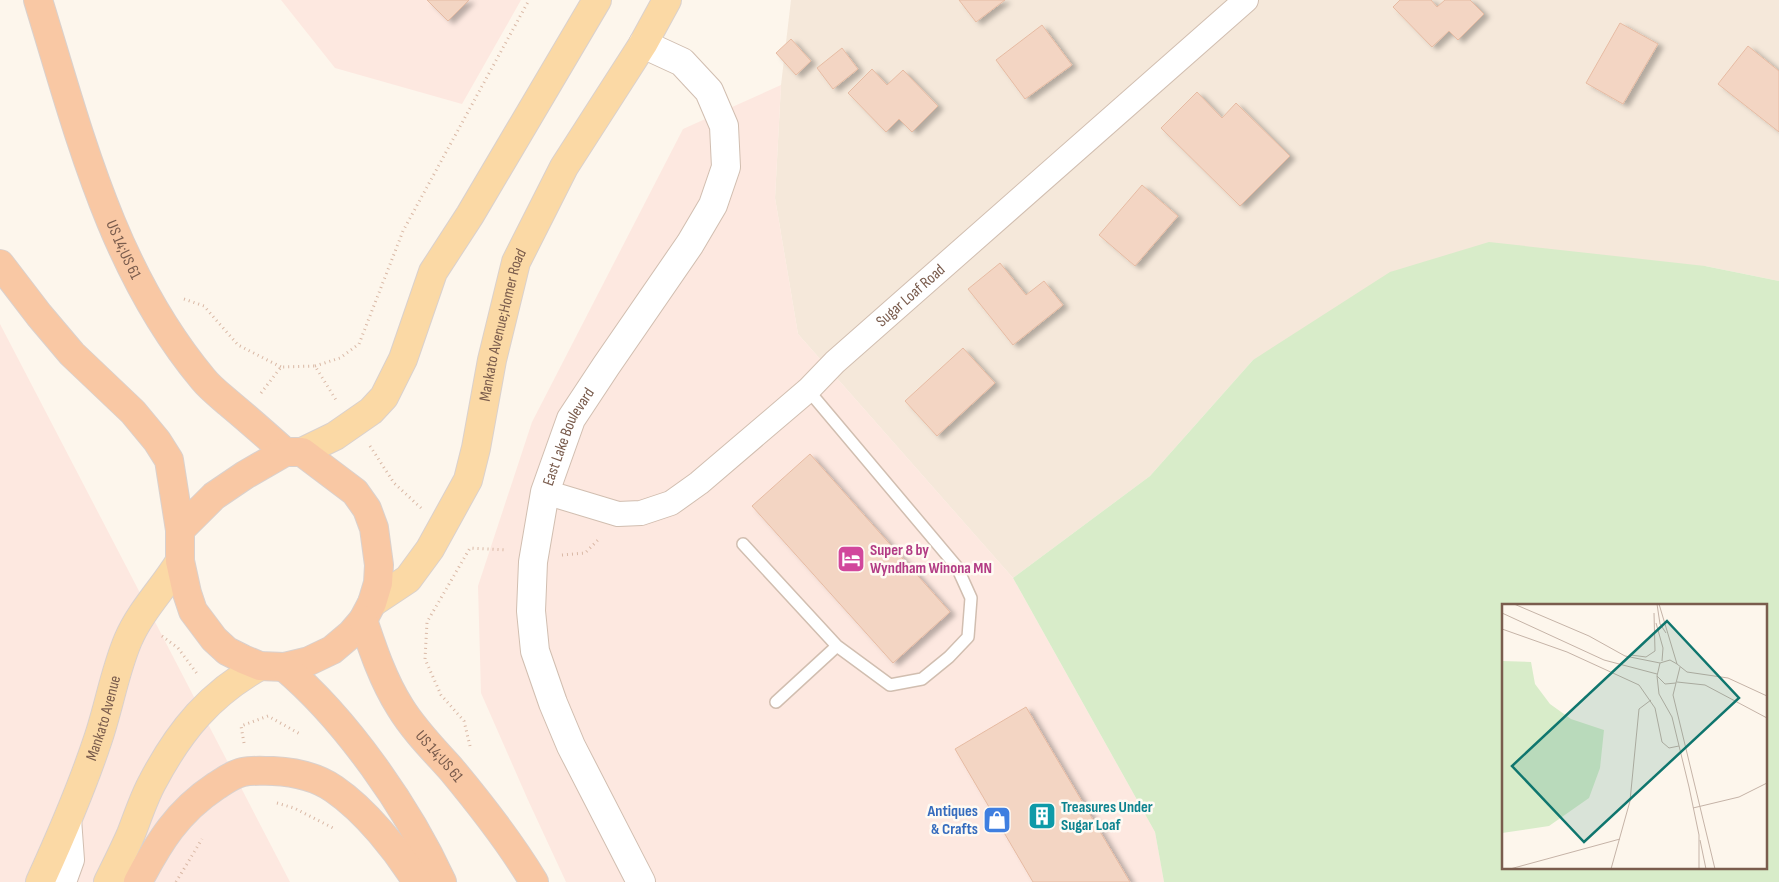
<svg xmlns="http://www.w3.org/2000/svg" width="1779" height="882" viewBox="0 0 1779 882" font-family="'Sofia Sans Condensed',sans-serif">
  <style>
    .residential { fill: #f5e8da }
    .commercial { fill: #fde8e0 }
    .green { fill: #d8ecc9; fill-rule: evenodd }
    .building { fill: #f3d5c3; stroke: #e6bba3; filter: url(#shadow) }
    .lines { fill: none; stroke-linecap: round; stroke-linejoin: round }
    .service-casing { stroke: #d1beb0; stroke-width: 14 }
    .minor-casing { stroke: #d1beb0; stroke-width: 26 }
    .tertiary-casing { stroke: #d1beb0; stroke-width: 30 }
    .primary-casing { stroke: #dad1cd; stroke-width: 30 }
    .trunk-casing { stroke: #dad1cd; stroke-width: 30 }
    .path { stroke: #d9b8a5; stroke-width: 3; stroke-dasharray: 1 4; stroke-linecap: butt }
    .service { stroke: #fff; stroke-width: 11 }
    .minor { stroke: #fff; stroke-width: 24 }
    .tertiary { stroke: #fff; stroke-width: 28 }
    .primary { stroke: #fbd9a5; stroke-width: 28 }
    .trunk { stroke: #f9c8a4; stroke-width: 28 }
    .labels { text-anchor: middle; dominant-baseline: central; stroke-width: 5; stroke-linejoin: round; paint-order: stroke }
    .street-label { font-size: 16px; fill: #7a5c4d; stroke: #fffaf3 }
    .hotel-label { font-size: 16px; font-weight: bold; fill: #b23c85; stroke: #fffaf3; text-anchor: start }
    .culture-label { font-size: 16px; font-weight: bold; fill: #0d838f; stroke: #fffaf3; text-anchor: start }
    .shop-label { font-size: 16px; font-weight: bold; fill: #366cbe; stroke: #fffaf3; text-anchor: end }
    .inset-road { fill: none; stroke: #c5b3a7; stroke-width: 1 }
    .view { fill: #0f766e; fill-opacity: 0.15; stroke: #0f766e; stroke-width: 2.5 }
    .inset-edge { fill: none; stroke: #7a5c4d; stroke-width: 2.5 }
  </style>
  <defs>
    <filter id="shadow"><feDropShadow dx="5.5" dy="3" stdDeviation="2.5" flood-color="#0004"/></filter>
  </defs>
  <rect width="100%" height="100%" fill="#fdf6ec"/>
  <path class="residential" d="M791,0h988v281l-74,-15 -452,94 -103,116 -137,102 -215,-244 -23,-136 6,-113z"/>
  <path class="commercial" d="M281,0h240l-59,104 -127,-36z
    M781,85l-6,113 23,136 215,244 142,254 9,50h-598l-38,-82 -47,-107 -3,-107 54,-164 151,-293z
    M0,324l126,242 164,316h-290z"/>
  <path class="green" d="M1489,242l216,24 74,15v601h-615l-9,-50 -142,-254 137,-102 103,-116 137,-88zM1503,606h262v262h-262z"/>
  <path class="building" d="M427,0h42l-21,21z
    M959,0h46l-29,22z
    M1400,0h31l6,7 8,-7h25l14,14 -26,26 -9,-9 -17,16 -39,-40z
    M1620,23l38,21 -35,60 -37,-21z
    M1042,25l30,40 -47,34 -29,-39z
    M791,39l20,22 -15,14 -20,-22z
    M1748,46l31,25v61l-61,-48z
    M842,48l16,21 -25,20 -16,-21z
    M872,69l15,16 16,-15 35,36 -26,26 -13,-13 -13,13 -38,-39z
    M1197,92l25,26 14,-15 54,53 -50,50 -79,-78z
    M1142,185l36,31 -43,50 -36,-31z
    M1000,263l26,32 18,-14 19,24 -50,40 -45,-56z
    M963,348l32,35 -58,53 -32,-35z
    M810,454l140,158 -57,51 -141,-157z
    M1026,707l104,175h-97l-78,-133z"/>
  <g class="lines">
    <defs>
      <path id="service" d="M808,390l149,177 14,31 -3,39 -19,20 -27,22 -32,6 -53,-39
        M743,544l94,102 -61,56"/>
      <g id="minor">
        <path id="s1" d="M545,492l73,22 23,-1 30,-10 28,-20 109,-93 27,-28 411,-362"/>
        <path d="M64,882l8,-22 -3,-41"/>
      </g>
      <g id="tertiary">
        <path id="s2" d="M641,882l-70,-136 -18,-43 -18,-52 -4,-40 2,-49 12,-70 26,-73 35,-53 84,-122 23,-39 13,-38 -2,-41 -15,-35 -27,-29 -39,-18"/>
      </g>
      <g id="primary">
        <path d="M302,452l33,-16 36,-25 13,-14 19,-38 30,-87 37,-57 127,-215"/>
        <path id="s3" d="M372,603l36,-24 22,-30 38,-69 8,-32 16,-88 24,-98 48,-95 79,-123 24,-44"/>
        <path id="s4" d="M40,882c21,-46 41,-92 57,-140 12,-34 17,-69 31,-102 13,-30 35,-51 52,-79"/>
        <path d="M108,882c8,-16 16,-32 23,-48 7,-18 13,-37 22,-53 27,-51 57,-87 107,-115"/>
      </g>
      <g id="trunk">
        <path id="s5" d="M38,0c41,133 74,270 165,379 8,10 19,18 28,26 18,15 36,31 54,47"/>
        <path d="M0,264l39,51 33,39 61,58 24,29 12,19 11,70v31l7,32 6,18 21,28 13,12 16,8 17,7 24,1 25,-6 23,-11 19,-16 12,-14 9,-17 6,-20 1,-18 -5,-37 -7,-19 -12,-17 -53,-40h-17l-40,23 -31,21 -34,34"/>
        <path id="s6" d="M363,620c10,30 20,60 37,87 14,23 33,42 51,62 30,36 59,73 83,113"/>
        <path d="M284,667c62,52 124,141 158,215"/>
        <path d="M138,882c21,-40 39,-70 78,-96 8,-5 17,-12 27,-14 9,-2 20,-1 30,-1 20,1 44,6 61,18 32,22 63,61 83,93"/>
      </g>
    </defs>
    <use href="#service" class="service-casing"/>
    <use href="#minor" class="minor-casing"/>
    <use href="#tertiary" class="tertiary-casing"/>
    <use href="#primary" class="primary-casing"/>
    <use href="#trunk" class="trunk-casing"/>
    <path class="path" d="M184,299l20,7 34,39 43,22
      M315,366l25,-8 19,-14 44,-113 126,-231
      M261,393l20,-26 34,-1 21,34
      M370,446l24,37 27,25
      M562,555l23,-2 13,-13
      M162,636l16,12 20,27
      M244,743l-3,-17 27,-10 32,18
      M470,746l-6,-25 -23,-26 -16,-36 2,-37 43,-74 36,2
      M277,803l17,5 41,21
      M176,882l26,-43"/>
    <use href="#service" class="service"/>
    <use href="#minor" class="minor"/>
    <use href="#tertiary" class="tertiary"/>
    <use href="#primary" class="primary"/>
    <use href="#trunk" class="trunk"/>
  </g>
  <defs>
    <symbol id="hotel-square" viewBox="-11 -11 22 22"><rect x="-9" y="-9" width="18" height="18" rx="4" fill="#d1479c" stroke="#fffaf3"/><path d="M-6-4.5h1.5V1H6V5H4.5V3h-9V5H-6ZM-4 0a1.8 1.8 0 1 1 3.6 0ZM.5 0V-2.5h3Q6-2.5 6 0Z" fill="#fff"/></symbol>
    <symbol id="building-square" viewBox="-11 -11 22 22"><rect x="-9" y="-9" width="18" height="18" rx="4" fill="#0f9aa8" stroke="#fffaf3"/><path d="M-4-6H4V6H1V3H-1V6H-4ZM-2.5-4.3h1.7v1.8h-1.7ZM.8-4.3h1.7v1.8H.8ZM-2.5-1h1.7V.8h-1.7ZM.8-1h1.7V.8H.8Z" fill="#fff"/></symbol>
    <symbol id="shop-square" viewBox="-11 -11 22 22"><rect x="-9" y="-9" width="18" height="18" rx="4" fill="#3f7fe0" stroke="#fffaf3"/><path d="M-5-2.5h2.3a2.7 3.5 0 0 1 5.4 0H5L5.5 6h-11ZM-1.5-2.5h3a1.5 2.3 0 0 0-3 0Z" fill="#fff"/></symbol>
  </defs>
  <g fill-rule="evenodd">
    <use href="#hotel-square" x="835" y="543" width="32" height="32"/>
    <use href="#building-square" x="1026" y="800" width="32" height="32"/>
    <use href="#shop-square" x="981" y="804" width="32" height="32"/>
  </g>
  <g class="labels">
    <g class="street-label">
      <text stroke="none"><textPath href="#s5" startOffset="264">US 14;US 61</textPath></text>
      <text stroke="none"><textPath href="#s1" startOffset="448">Sugar Loaf Road</textPath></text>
      <text stroke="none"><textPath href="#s3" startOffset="318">Mankato Avenue;Homer Road</textPath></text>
      <text stroke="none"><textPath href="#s2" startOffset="475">East Lake Boulevard</textPath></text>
      <text stroke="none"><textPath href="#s4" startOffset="176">Mankato Avenue</textPath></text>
      <text stroke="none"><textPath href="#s6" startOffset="158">US 14;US 61</textPath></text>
    </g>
    <g class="hotel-label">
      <text x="870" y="550">Super 8 by<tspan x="870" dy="18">Wyndham Winona MN</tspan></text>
    </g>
    <g class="culture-label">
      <text x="1061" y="807">Treasures Under<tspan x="1061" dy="18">Sugar Loaf</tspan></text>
    </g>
    <g class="shop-label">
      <text x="978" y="811">Antiques<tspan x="978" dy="18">&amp; Crafts</tspan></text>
    </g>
  </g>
  <g transform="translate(1502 604)">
    <rect width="265" height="265" fill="#fdf6ec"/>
    <path d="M0,57l29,1 4,22 15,20 21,15 33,11 -4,38 -11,30 -40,28 -47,7z" fill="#d8ecc9"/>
    <path class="inset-road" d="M12,0l75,32 36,20 35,7M155,0l3,20 6,9M157,0l18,60M0,9l102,47 53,14M154,19l7,25 -1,13M0,25l65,23 72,33 16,23 7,34 7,6 10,-2M129,51l15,2 9,-6 -1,-38M178,63l-4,16 -11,1 -8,-8 3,-13 10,-3 7,4 10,8 41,6 39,18M155,72l2,18 13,23 17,70 10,48v34M175,78l28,3 62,33M174,79l-3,12 42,174M191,204l46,-11 28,-14M198,236l6,29M8,265l110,-30M109,265l19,-68 9,-92 12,-9"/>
    <path class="view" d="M165,17l72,77 -155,144 -72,-76z"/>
    <rect width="265" height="265" class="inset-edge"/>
  </g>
</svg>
